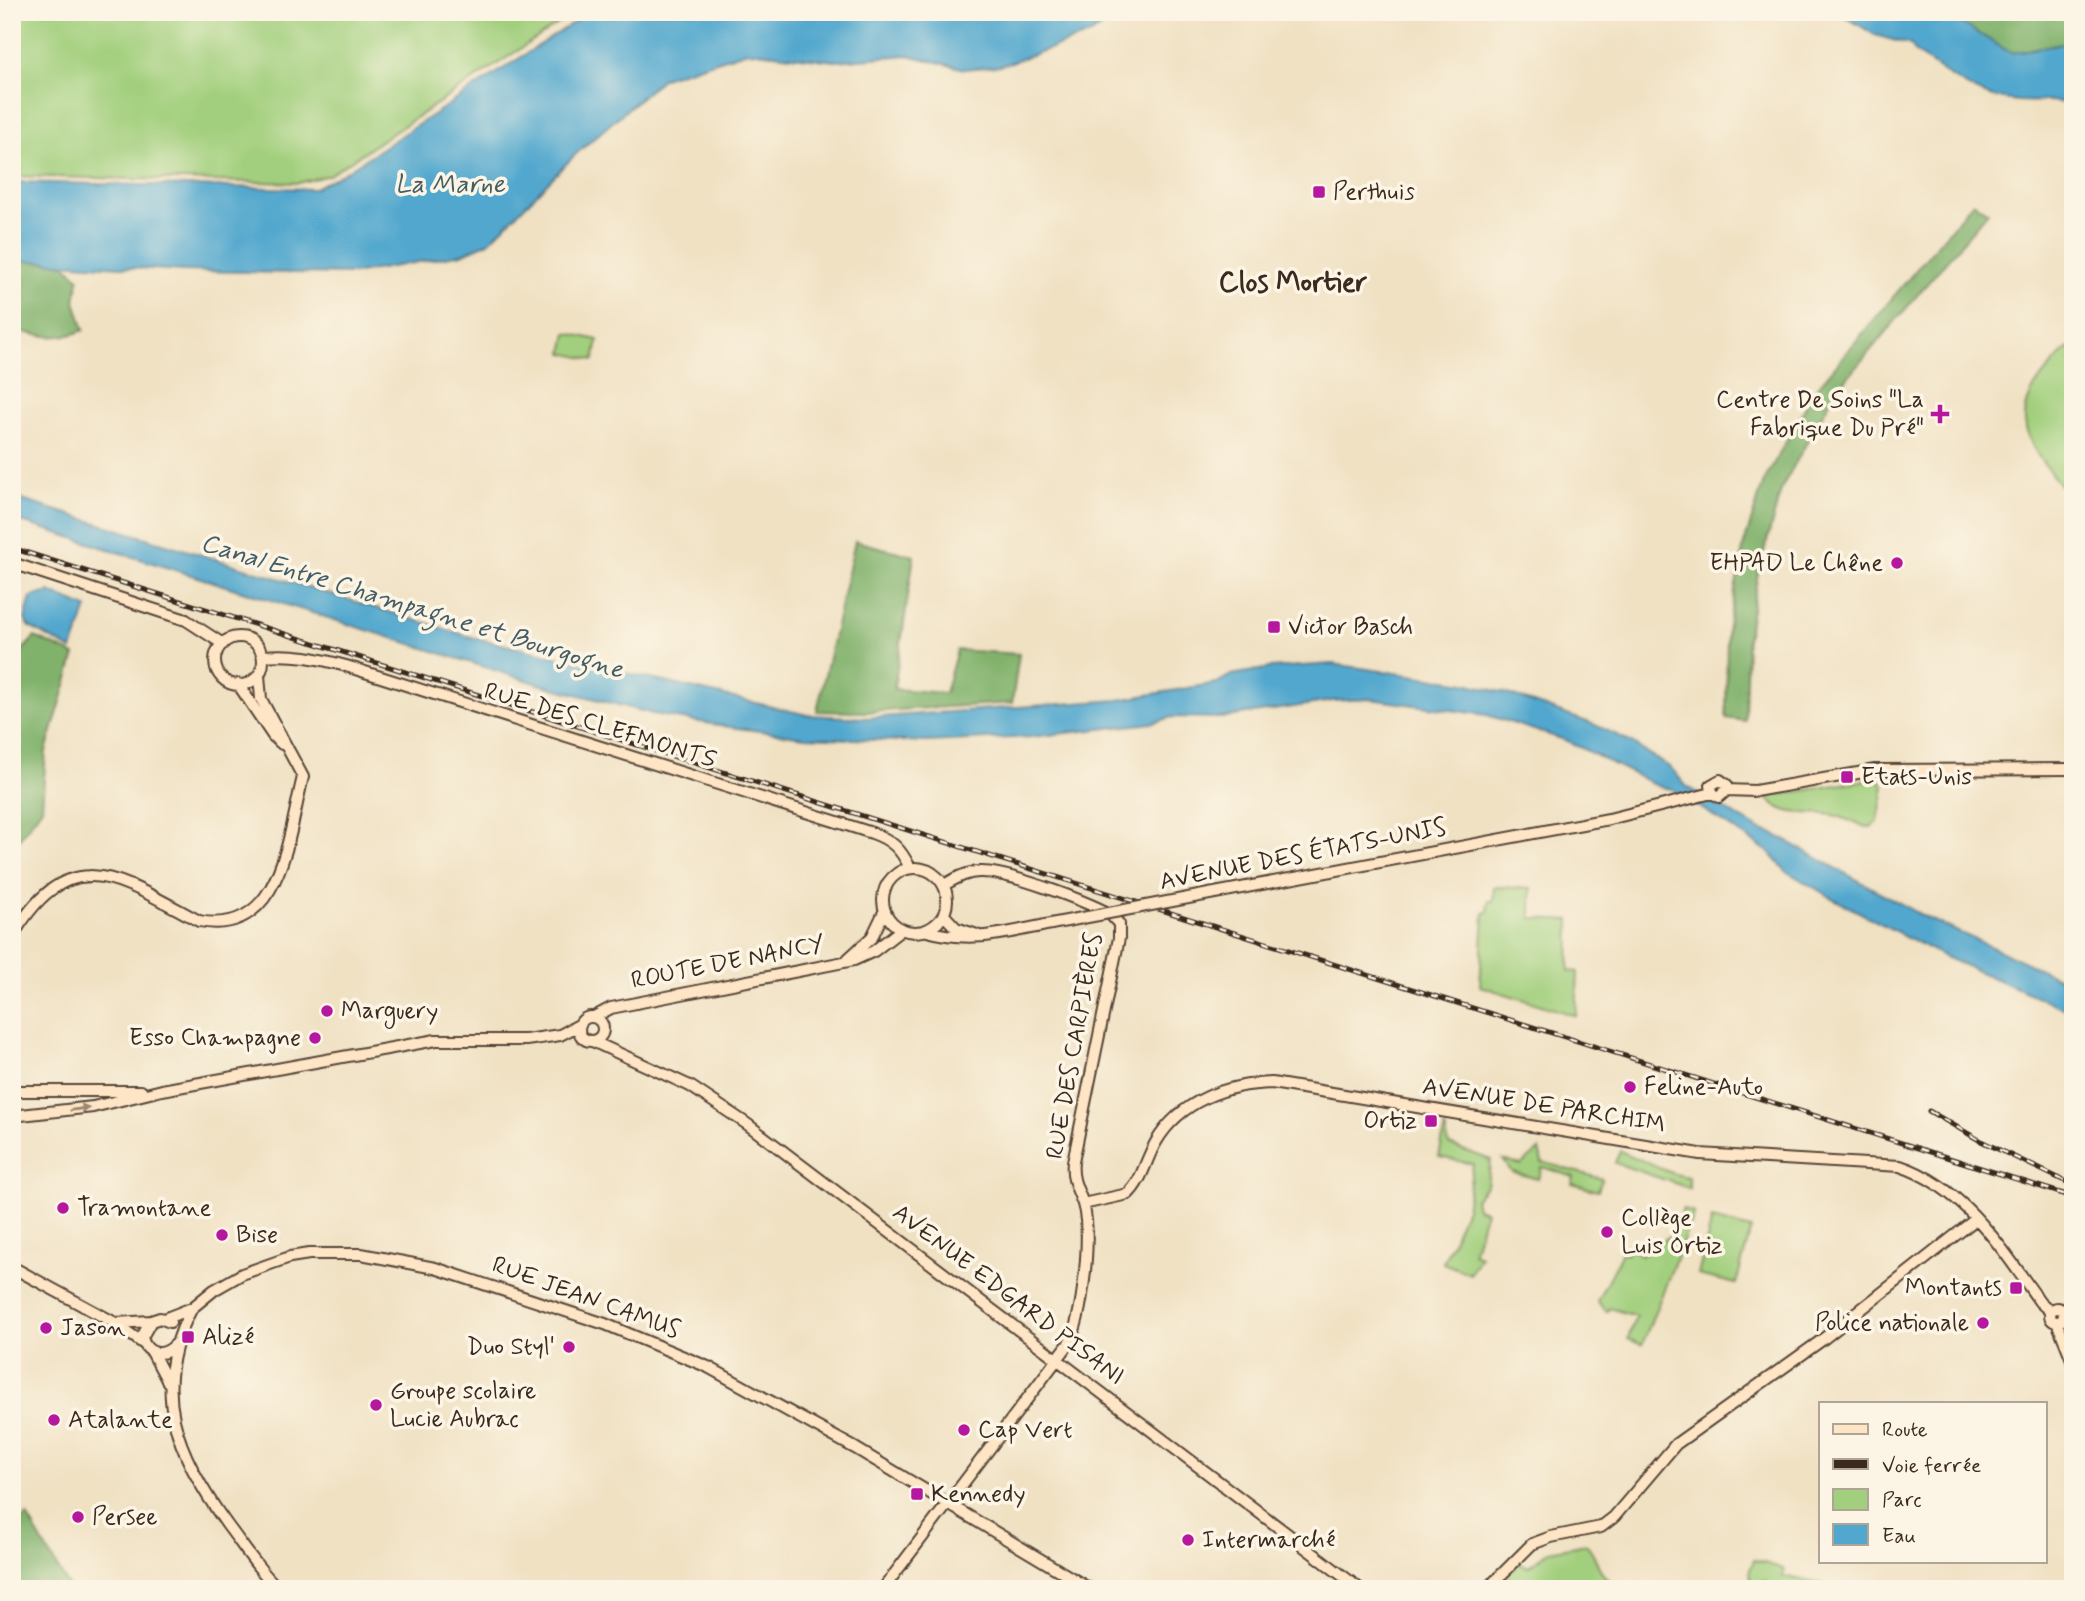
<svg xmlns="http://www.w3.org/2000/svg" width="2085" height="1601" viewBox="0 0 2085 1601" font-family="Mynerve,sans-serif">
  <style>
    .green { fill: #a2cf7d; stroke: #6e7c4e; stroke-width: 2 }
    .forest { fill: #81b26c; stroke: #5e6e45; stroke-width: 2 }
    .water { fill: #51a7ce; stroke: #466876; stroke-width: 2 }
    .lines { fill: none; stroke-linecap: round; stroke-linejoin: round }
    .secondary-casing { stroke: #564537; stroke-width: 14 }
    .secondary { stroke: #fee5c5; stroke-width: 10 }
    .rail-casing { stroke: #3b2a1e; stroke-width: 5 }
    .rail { stroke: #fcf5e5; stroke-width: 2.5; stroke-dasharray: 8; stroke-linecap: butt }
    .secondary-bridge-casing { stroke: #564537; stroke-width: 14; stroke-linecap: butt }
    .secondary-bridge { stroke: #fee5c5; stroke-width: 10 }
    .oneway { fill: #9c8872 }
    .poi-dot { fill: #b5179e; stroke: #fcf5e5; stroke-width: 2.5 }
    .labels { text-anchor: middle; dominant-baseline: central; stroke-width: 7; stroke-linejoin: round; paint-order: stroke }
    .poi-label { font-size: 24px; fill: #3b2a1e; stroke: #fcf5e5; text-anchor: start }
    .street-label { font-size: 24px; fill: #3b2a1e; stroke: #fcf5e5 }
    .water-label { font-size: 26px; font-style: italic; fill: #445c64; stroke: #fcf5e5 }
    .quarter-label { font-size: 28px; font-weight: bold; fill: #3b2a1e; stroke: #fcf5e5 }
  </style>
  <rect width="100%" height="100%" fill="#fcf5e5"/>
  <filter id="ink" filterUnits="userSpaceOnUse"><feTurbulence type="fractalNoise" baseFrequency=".0143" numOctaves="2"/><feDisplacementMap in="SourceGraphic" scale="14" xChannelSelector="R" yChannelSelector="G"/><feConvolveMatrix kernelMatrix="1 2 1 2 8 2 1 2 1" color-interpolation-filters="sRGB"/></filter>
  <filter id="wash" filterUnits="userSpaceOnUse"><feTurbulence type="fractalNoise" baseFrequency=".00686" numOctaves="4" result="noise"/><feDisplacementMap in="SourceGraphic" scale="28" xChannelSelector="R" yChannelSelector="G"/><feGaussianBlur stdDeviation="1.57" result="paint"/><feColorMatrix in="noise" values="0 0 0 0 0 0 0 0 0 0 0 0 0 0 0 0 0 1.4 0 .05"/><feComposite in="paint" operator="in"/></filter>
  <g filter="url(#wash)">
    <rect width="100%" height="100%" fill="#f0e1c3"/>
    <path class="green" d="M12,12h564l-247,163 -31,8 -283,-7z
      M567,333l31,7 -4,20 -31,-7z
      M2073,344v156c-59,-68 -69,-92 0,-156z
      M1878,778l6,8 -6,35 -7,6c-14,0 -24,-10 -38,-12 -26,-5 -47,5 -67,-18z
      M1494,887l37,1v30l39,2 -1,51 9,1 -2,44 -96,-30 4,-73 4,-1 1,-11h4z
      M1445,1127l4,18 42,15 -4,25 -12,14 2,9 9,3 -13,42 7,3 -10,18 -27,-11 23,-54 7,-45 -34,-7z
      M1539,1150l3,12 60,17 -4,12 -26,-7 2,-7 -32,-10 -4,12 -26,-7 -9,-12 18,5z
      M1620,1151l54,23 15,3v11l-74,-25z
      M1683,1209l11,4 -52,132 -14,-6 8,-23 -27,-8 -2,4 -10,-11 25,-49 5,2 1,-7 13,8 32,-21z
      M1712,1219l39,10 -15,55 -38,-9z
      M1586,1544c11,10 10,24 20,34 7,7 23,7 32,11h-127l-4,-16 10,-10 11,4 21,-16z
      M1754,1560l30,9 -2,7 67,13h-81l-2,-8 -14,3 -3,-12z"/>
    <path class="forest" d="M1943,12h130v29l-62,12z
      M1973,202l15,10 -153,180 -53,95 -24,86 -11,66 -2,82 -19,-3 1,-88 17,-86 20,-63 51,-91z
      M12,249l45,9 22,20 -4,23 9,29c-24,11 -47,6 -72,-1z
      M855,541l59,15 -20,133 51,4 12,-43 62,4 -7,49 -148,9 -47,-1z
      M35,637l40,18 -29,96 -4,57 -30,40v-187z
      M27,1516l43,73h-58v-63z"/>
    <path class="water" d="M590,12h534l-35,23 -89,31 -35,3 -57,-14 -73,6 -87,-10 -85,27 -86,75 -88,89 -27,12 -109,20 -168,-3 -173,-11v-78l301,7 34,-18z
      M1838,12h105l68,41 62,-12v61c-10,3 -17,-2 -27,-1 -62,4 -83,-16 -131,-49l-4,-7 -36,-10z
      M12,497l459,140 337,78 57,3 253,-18 99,-17 14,-8 39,-7 63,-4 132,19 40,10 88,31 32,15 46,29 16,19 74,43 11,3 151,83 150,68v28l-126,-54 -113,-59 -48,-28 -16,-18 -98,-64 -12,-2 -95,-47 -78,-25 -117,-16 -38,2 -111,17 -49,-1 -20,6 -121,14 -105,5 -121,-5 -76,-10 -76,-13 -111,-29 -501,-157 -29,-9z
      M49,592l38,16 -15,42 -44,-24 -3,-7 6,-22z"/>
  </g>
  <g filter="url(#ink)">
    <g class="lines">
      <defs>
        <path id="secondary" d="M12,563l174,57 37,24
          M215 661a24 24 0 1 1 48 0a24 24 0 1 1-48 0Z
          M263,656c30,-3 54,2 83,10l526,167c20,7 29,16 38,35
          M238,684l35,52 9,8
          M1727,790v-5l-7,-5 -9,5 1,8 7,4 8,-7 28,1 120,-21 198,-1
          M883 900a32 32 0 1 1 64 0a32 32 0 1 1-64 0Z
          M1220,892l389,-73 103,-26
          M944,915l12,13 21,7
          M927,931c48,13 81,1 129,-8
          M12,937c58,-98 108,-58 187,-16 83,16 89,-86 104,-144l-42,-78 -2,-24
          M848,959l24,-22 12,-25
          M579 1029a12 12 0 1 1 24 0a12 12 0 1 1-24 0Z
          M594,1017l17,-9 243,-48 20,-9 27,-21
          M592,1041l98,45 57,38 613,465
          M12,1091h129
          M12,1116l81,-9 69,-17 274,-50h90l34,-5 19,-10
          M1083,1204l45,-10c14,-13 18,-35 28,-52 24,-41 71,-58 116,-59l428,71 200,12c64,21 103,84 140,136l11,10
          M12,1267l103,56 29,21
          M192,1308c-44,82 -15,148 36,218 16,21 31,45 51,63
          M2050 1315a7 7 0 1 1 14 0a7 7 0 1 1-14 0Z
          M164,1319l28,-11 22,-18 28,-16 48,-17 19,-3h52l74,14 170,56 103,43 147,81 235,141
          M170,1322l-10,-4 -9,3 -9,16c4,18 21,21 33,8
          M2057,1322l16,40
          M115,1323l36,-2
          M152,1352l16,30
          M883,1589l185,-244c15,-27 24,-111 15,-141 -5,-15 -12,-24 -10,-42l46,-224v-14l-9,-10c-25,-13 -105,-44 -131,-42 -13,0 -24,7 -35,13
          M1487,1589l45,-45 19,-7 50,-10 13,-10 62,-73 146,-104 154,-121"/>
      </defs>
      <use href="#secondary" class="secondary-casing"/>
      <use href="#secondary" class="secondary"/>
      <defs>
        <path id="rail" d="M12,548l2061,649
          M1929,1111l52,30 92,44"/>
      </defs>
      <use href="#rail" class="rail-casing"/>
      <use href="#rail" class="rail"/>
      <defs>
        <path id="secondary-bridge" d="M1056,923l164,-31"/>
      </defs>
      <use href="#secondary-bridge" class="secondary-bridge-casing"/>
      <use href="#secondary-bridge" class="secondary-bridge"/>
    </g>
    <defs><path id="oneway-solid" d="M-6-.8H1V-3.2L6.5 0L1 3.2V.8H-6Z" transform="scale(1.75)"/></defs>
    <use class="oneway" href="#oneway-solid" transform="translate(80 1109) rotate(-8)"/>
  </g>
  <g class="poi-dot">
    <rect x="1312" y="185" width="14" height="14" rx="3.5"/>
    <path d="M1936.5 403.5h7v7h7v7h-7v7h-7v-7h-7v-7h7z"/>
    <circle cx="1897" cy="563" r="7"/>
    <rect x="1267" y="620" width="14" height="14" rx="3.5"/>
    <rect x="1840" y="770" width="14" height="14" rx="3.5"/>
    <circle cx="327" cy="1011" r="7"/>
    <circle cx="315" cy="1038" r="7"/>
    <circle cx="1630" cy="1087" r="7"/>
    <rect x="1424" y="1114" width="14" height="14" rx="3.5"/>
    <circle cx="63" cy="1208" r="7"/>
    <circle cx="1607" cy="1232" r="7"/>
    <circle cx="222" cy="1235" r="7"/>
    <rect x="2009" y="1281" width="14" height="14" rx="3.5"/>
    <circle cx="1983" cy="1323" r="7"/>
    <circle cx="46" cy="1328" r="7"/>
    <rect x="181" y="1330" width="14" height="14" rx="3.5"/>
    <circle cx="569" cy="1347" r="7"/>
    <circle cx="376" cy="1405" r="7"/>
    <circle cx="54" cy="1420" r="7"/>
    <circle cx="964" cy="1430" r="7"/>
    <rect x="910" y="1487" width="14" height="14" rx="3.5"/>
    <circle cx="78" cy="1517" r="7"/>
    <circle cx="1188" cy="1540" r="7"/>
  </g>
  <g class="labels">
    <g class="poi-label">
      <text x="1333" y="192">Perthuis</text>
      <text x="1924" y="400" text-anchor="end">Centre De Soins "La<tspan x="1924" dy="28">Fabrique Du Pré"</tspan></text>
      <text x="1883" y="563" text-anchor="end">EHPAD Le Chêne</text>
      <text x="1288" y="627">Victor Basch</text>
      <text x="1861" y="777">Etats-Unis</text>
      <text x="341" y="1011">Marguery</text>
      <text x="301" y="1038" text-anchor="end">Esso Champagne</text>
      <text x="1644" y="1087">Feline-Auto</text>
      <text x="1417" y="1121" text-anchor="end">Ortiz</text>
      <text x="77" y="1208">Tramontane</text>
      <text x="1621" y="1218">Collège<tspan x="1621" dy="28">Luis Ortiz</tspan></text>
      <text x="236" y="1235">Bise</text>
      <text x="2002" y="1288" text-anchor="end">Montants</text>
      <text x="1969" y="1323" text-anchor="end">Police nationale</text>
      <text x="60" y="1328">Jason</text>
      <text x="202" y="1337">Alizé</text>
      <text x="555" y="1347" text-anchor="end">Duo Styl'</text>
      <text x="390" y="1391">Groupe scolaire<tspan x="390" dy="28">Lucie Aubrac</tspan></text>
      <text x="68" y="1420">Atalante</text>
      <text x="978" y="1430">Cap Vert</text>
      <text x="931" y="1494">Kennedy</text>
      <text x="92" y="1517">Persee</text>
      <text x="1202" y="1540">Intermarché</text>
    </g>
    <g class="street-label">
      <text transform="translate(600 726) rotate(17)">RUE DES CLEFMONTS</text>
      <text transform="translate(1303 855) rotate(-11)">AVENUE DES ÉTATS-UNIS</text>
      <text transform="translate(728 963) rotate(-11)">ROUTE DE NANCY</text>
      <text transform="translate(1075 1046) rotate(-80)">RUE DES CARPIÈRES</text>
      <text transform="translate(1544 1106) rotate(9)">AVENUE DE PARCHIM</text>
      <text transform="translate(1008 1295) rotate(37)">AVENUE EDGARD PISANI</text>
      <text transform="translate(586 1298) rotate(20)">RUE JEAN CAMUS</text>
    </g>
    <g class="water-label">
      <text x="450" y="185">La Marne</text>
      <text transform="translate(412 607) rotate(17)">Canal Entre Champagne et Bourgogne</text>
    </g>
    <g class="quarter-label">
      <text x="1293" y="283">Clos Mortier</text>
    </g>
  </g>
  <rect width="2085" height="1601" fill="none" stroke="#fcf5e5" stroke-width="42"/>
  <rect x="1819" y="1402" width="228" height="161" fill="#fcf5e5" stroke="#afa495" stroke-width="2"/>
  <rect x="1833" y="1424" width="35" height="10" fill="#fee5c5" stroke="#afa495" stroke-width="2"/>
  <text x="1882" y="1436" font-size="21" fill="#3b2a1e">Route</text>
  <rect x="1833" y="1459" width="35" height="10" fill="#3b2a1e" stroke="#afa495" stroke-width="2"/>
  <text x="1882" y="1472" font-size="21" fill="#3b2a1e">Voie ferrée</text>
  <rect x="1833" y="1489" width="35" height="21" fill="#a2cf7d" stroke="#afa495" stroke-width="2"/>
  <text x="1882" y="1506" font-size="21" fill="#3b2a1e">Parc</text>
  <rect x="1833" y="1524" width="35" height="21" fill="#51a7ce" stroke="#afa495" stroke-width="2"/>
  <text x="1882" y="1542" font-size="21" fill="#3b2a1e">Eau</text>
</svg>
